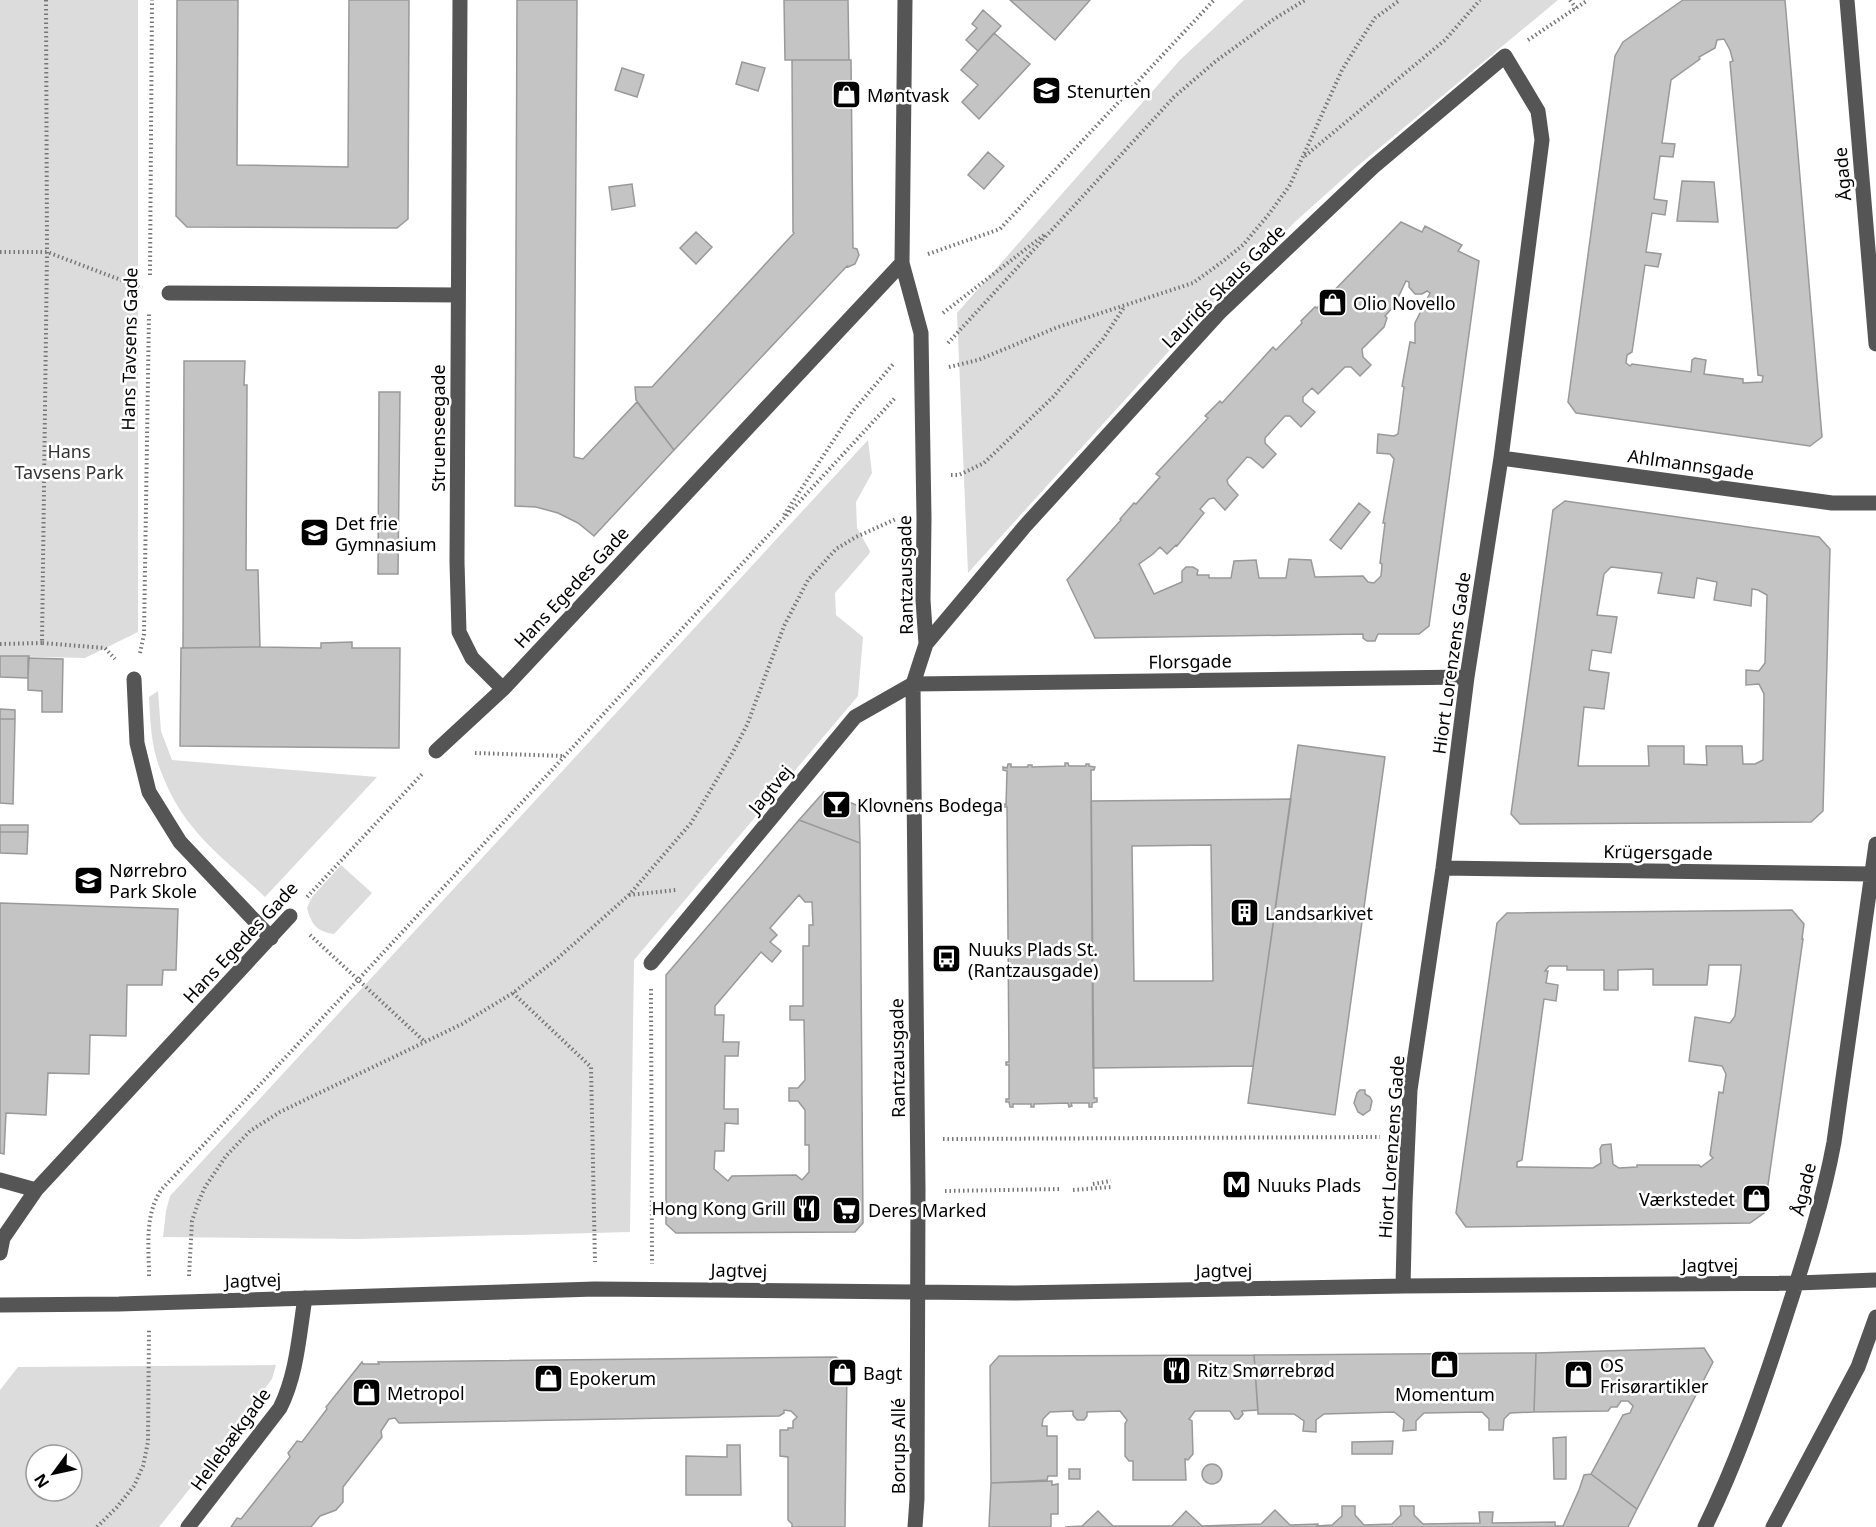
<svg xmlns="http://www.w3.org/2000/svg" width="1876" height="1527" viewBox="0 0 1876 1527" font-family="'Noto Sans',sans-serif">
  <style>
    .green { fill: #dcdcdc; fill-rule: evenodd }
    .building { fill: #c4c4c4; stroke: #999; stroke-width: 1.5; fill-rule: evenodd }
    .lines { fill: none; stroke-linecap: round; stroke-linejoin: round }
    .path { stroke: #777; stroke-width: 4; stroke-dasharray: 1.5 3; stroke-linecap: butt }
    .minor { stroke: #555; stroke-width: 15 }
    .labels { text-anchor: middle; dominant-baseline: central; stroke-width: 5; stroke-linejoin: round; paint-order: stroke }
    .poi-label { font-size: 18px; fill: #000; stroke: #fff; text-anchor: start }
    .street-label { font-size: 18px; fill: #000; stroke: #fff }
    .park-label { font-size: 18px; fill: #333; stroke: #fff }
  </style>
  <rect width="100%" height="100%" fill="#fff"/>
  <path class="green" d="M0,0h138v632l-53,26 -85,-2z
    M1244,0h314l-204,169 -58,52 -88,87 -240,265 -11,-260 223,-253z
    M868,440l4,33 -16,29 1,26 13,23 -1,3 -34,39 1,22 27,22 -5,59 -224,264 -4,272 -272,7 -195,-2 3,-26 4,-15z
    M158,691l3,40 11,29 205,17 -112,120c-41,-39 -79,-64 -101,-118 -3,-7 -6,-15 -8,-22 -5,-19 -6,-40 -7,-60z
    M341,865l31,28 -38,41c-18,-3 -22,-9 -27,-26l5,-11z
    M276,1365l-4,14 -68,92 -45,56h-159v-137l18,-23zM36,1455h36v36h-36z"/>
  <path class="building" d="M177,0h61l-1,165 111,2 1,-167h60l-1,219 -11,9 -210,-1 -11,-11z
    M517,0h60l-3,457 9,2 54,-57 37,48 -80,86 -16,-13 -20,-10 -22,-6 -21,-1z
    M784,0h64l1,60h-64z
    M1010,0h80l-35,40z
    M1683,0h102l37,437 -12,9 -234,-33 -8,-11 47,-346 8,-14zM1724,39l6,11 3,11 -3,1 28,313 5,1 -1,6 -19,1v-4l-39,-5 2,-14 -11,-2 -3,2 -1,12 -59,-8 -2,2 -4,-3 1,-8 5,-3 13,-87 13,2 3,-13 -15,-2 6,-39 13,2 2,-14 -13,-2 6,-43 13,1 2,-13 -13,-1 9,-63 29,-21 -1,-2 16,-9 2,-8z
    M983,10l18,16 -23,25 -12,-11 11,-12 -5,-4z
    M994,33l36,31 -51,55 -17,-17 16,-17 -17,-15z
    M792,60h59l2,188 4,1 2,6 -4,9 -7,3 -1,-1 -173,184 -38,-50 -1,-13h17l142,-154 -1,-1z
    M742,62l23,6 -7,23 -22,-7z
    M622,68l22,7 -7,22 -22,-7z
    M988,152l16,14 -20,23 -16,-14z
    M1682,181l32,1 4,40 -41,-1z
    M632,184l3,22 -23,4 -3,-23z
    M1401,222l21,10 3,-6 37,19 -4,6 21,10 -50,365 -10,8h-41l-3,7h-8l-4,-3v-4l-268,4 -28,-58 54,-60 -1,-1 14,-16 2,1 24,-27 -4,-3 52,-56 -3,-2 15,-15 2,2 51,-56 3,3 26,-27 -1,-2 14,-14 2,1zM1406,281l3,1v5l6,7h7l5,-3 3,2 -15,30v20l-5,-1 -8,44 2,1 -6,47 -4,2 -16,-2 -1,19 13,1 4,5 -11,64h2l-5,40 2,1 -1,12 -7,7 -6,-1 -5,-6 -48,1 -4,-17 -22,-1 -3,19h-27l-3,-18 -22,1 -3,17h-22v-3h-12l1,-5 -5,-3h-7l-4,4v11l-28,12 -15,-30 14,-10 7,-7 7,7 9,-9 1,1 27,-33 -4,-4 9,-10 5,-1 11,12 13,-15 -10,-11 -1,-4 20,-23 4,1 12,10 13,-14 -11,-11v-5l20,-22h5l11,11 14,-15 -12,-10v-5l9,-9 6,6 27,-27h6l9,9 11,-11 -8,-8 -1,-8 22,-22 3,-9 -2,-2 9,-10z
    M696,232l16,15 -16,17 -16,-16z
    M184,361h61l-1,24h3l-1,185h12l2,77 -77,1z
    M379,392h21l-2,182h-20z
    M1565,501l254,36 11,12 -7,262 -12,11 -291,2 -9,-10 42,-304zM1611,567l51,6 -4,20 36,5 3,-20 20,4 -3,18 37,6 1,-17 6,1 9,5 -2,68 -6,8 -13,-1v15l13,-1 5,10 -1,66 -8,4h-12l-1,-18h-36l1,19 -23,-1v-18h-36l1,20h-71l6,-59 20,2 5,-36 -20,-3 3,-20 19,3 6,-36 -20,-2 7,-41z
    M1359,503l11,9 -29,37 -11,-9z
    M352,642v6h48l-1,100 -219,-2 1,-98 79,-1 61,1v-5z
    M0,656h29l-1,22 -28,-1z
    M28,658l35,1 -1,53h-20v-21l-14,-1z
    M0,709l15,1v9h-15z
    M0,719h15l-2,85 -13,-1z
    M1298,745l87,12 -50,358 -87,-12z
    M1065,763h3l1,3h17v-2h3v2l6,1 -1,3h-3l3,328h3v4l-5,1v4h-3v-4h-18l1,3 -3,1 -1,-4 -34,1v3h-3v-3h-18v3h-3l-1,-5h-3v-3h3v-34h-3v-3h3l-2,-255h-4l1,-3 2,1 1,-34 -4,-1v-3l4,1 1,-4h3v3h17v-2h4v2l33,-1z
    M824,792l35,14 1,37 -61,-23z
    M1291,799l-38,267 -160,2 -2,-267zM1211,845l2,136h-79l-2,-135z
    M799,820l61,23 3,380 -8,9 -179,1 -10,-9v-249zM799,895l6,7h7l1,23h-4v21h-6v60h-13v14h14l1,60 -7,8h-9v13h9l7,9v35h4v27l-7,8 -6,-5 -64,1 -4,5 -14,-12 1,-18h9l1,-28 13,1v-15h-14l1,-53h13l1,-14h-16l1,-27h-9v-9l46,-54 11,10 9,-11 -11,-9 7,-7 -7,-7z
    M0,825h28v7h-28z
    M0,832h28l-1,22 -27,-1z
    M0,903l178,6 -2,61h-13l-1,15h-35l-1,51 -36,-1 -1,39 -41,-1 -2,42 -40,-2 -2,41 -4,-1z
    M1792,910l12,14 -2,15h1l-39,274 -14,10 -284,4 -10,-14 41,-290 10,-10zM1709,965h32v4l-6,47 -5,7 -35,-6 -6,44 33,5 4,8 -3,19 -4,-1 -9,63 3,3 -12,9 -2,-2h-62v2l-18,1 -6,-4 -2,-20 -9,1 -2,4 1,14 -8,5 -76,-1v-5l5,-2 22,-161 12,2 2,-16 -12,-2 2,-12h-3l4,-5h18v4h37v20h14v-20l35,-1v16h54z
    M1360,1090h5v4l5,3 2,4 -2,9 -7,5 -5,-3 -4,-9 3,-10z
    M1704,1348l9,14 -76,147 -46,-35 32,-59 7,-2 3,-7 -5,-5h-7l-4,6h-6l-3,4 -74,1 2,-59z
    M1536,1353l-2,59 -24,1 -6,6 -1,11h-14v-11l-7,-7 -58,1 -8,8v9l-13,1 1,-11 -10,-8 -70,2 -8,6v12l-13,-1 1,-10 -10,-7h-36l-4,-59z
    M1254,1355l4,55 -16,1 1,3 -4,5h-4l-5,-8h-35l-6,8 3,2 1,33 -5,6 -3,-1 1,21h-53v-19h-4l-4,-5v-32l2,-4 -7,-9 -33,1v4l-3,4h-7l-4,-5v-4l-23,1 -7,7 -1,7h5v10h10v40h-9l-1,4 -56,3 -1,-117 9,-10z
    M836,1357l11,10 -2,160h-53v-3l-4,-4v-63l-8,-1v-26h8v-2h5v-7l4,-4 -6,-6 -7,-1v3l-5,3 -380,7 -4,-5 -6,1 -8,12 1,6 -39,50v15l-7,8 -16,6 -9,11h-80l6,-9 4,1 49,-62 -2,-4 9,-12 5,1 25,-33 -1,-2 36,-45 1,2h16l-1,-2z
    M1566,1437v42h-12l-1,-41z
    M1393,1441l-1,13h-40v-12z
    M727,1445h13l1,50h-55v-39l41,1z
    M1202 1474a10 10 0 1 1 20 0a10 10 0 1 1-20 0Z
    M1069,1469h11v10h-11z
    M1591,1474l46,35 -9,18h-311v-1l15,-1 10,-9v-10h13v9l9,10 28,-1 9,-9 -1,-9h14v9l9,9 57,-1 -1,-11h14l-1,11 63,-1v4h8l16,-36 5,-15z
    M1052,1481v4l6,-1v30h-7v12l-2,1h-60l2,-44z
    M1275,1510l15,15 28,-1 -1,3h-252l17,-1 16,-15 15,15h59l14,-15 16,15 59,-2z"/>
  <g class="lines">
    <path class="path" d="M46,0l1,252 -5,391 63,5 10,11
      M1570,0l6,8
      M1528,40l60,-40
      M1305,156l140,-116 35,-40
      M0,252h47l95,36
      M928,254l72,-25 214,-229
      M150,275l2,-275
      M943,313l101,-78
      M948,343l226,-246 42,-36 58,-42 31,-19
      M949,367l29,-7 80,-33 135,-44 29,-21 21,-17 26,-31 21,-29 52,-115 16,-26 17,-26 25,-18
      M951,475h8l25,-12 69,-66 50,-58 22,-33
      M784,515l69,-104 41,-48
      M0,644l42,-1
      M140,653l4,-19 5,-321
      M475,753l88,3
      M629,895l47,-5
      M307,897l116,-124
      M310,935l115,107
      M651,989l1,275
      M513,993l78,74 4,195
      M943,1139l437,-2
      M1093,1184l18,-3
      M1073,1190l38,-3
      M945,1191l116,-2
      M149,1276c0,-29 -5,-62 13,-87l196,-209 537,-582
      M189,1276l3,-55 6,-18 7,-16 21,-31 24,-25 30,-19 182,-88 51,-31 45,-35 71,-63 62,-72 42,-71 14,-27 37,-99 24,-46 28,-31 20,-12 40,-18
      M97,1527l20,-20 17,-21 9,-20 5,-24 1,-113"/>
    <path class="minor" d="M460,0l-3,562 2,70 13,26 31,31
      M905,0l-3,263 19,70 3,186 -1,81 3,44 -13,40 5,506 -1,309 -2,28
      M1847,0l29,344
      M169,293l289,2
      M1501,458l331,45h44
      M926,644l99,-118 195,-214 153,-145 132,-111 33,55 4,29 -41,318 -34,219 -24,191 -33,222 -5,113 -2,83
      M134,679l3,64 12,49 31,50 91,96
      M436,751l67,-62 399,-426
      M1443,868l429,6
      M651,963l204,-246 58,-33 554,-7
      M0,1180l36,10
      M0,1253l3,-15 33,-48 254,-274
      M0,1305l119,-1 476,-15 420,4 388,-7 394,-3 79,-3
      M188,1527l92,-119c17,-34 19,-73 25,-110
      M1705,1527c31,-63 54,-129 76,-196 20,-62 41,-124 53,-189l42,-298
      M1773,1527l85,-160 18,-50"/>
  </g>
  <defs>
    <symbol id="school-square" viewBox="-11 -11 22 22"><rect x="-9" y="-9" width="18" height="18" rx="4" fill="#000" stroke="#fff"/><path d="M0-5L7-2L0 1L-7-2ZM-4 1L0 2.5L4 1V4Q0 6-4 4Z" fill="#fff"/></symbol>
    <symbol id="shop-square" viewBox="-11 -11 22 22"><rect x="-9" y="-9" width="18" height="18" rx="4" fill="#000" stroke="#fff"/><path d="M-5-2.5h2.3a2.7 3.5 0 0 1 5.4 0H5L5.5 6h-11ZM-1.5-2.5h3a1.5 2.3 0 0 0-3 0Z" fill="#fff"/></symbol>
    <symbol id="bar-square" viewBox="-11 -11 22 22"><rect x="-9" y="-9" width="18" height="18" rx="4" fill="#000" stroke="#fff"/><path d="M-6-5H6L.8 .8V4.5H3.5V6h-7V4.5H-.8V.8Z" fill="#fff"/></symbol>
    <symbol id="building-square" viewBox="-11 -11 22 22"><rect x="-9" y="-9" width="18" height="18" rx="4" fill="#000" stroke="#fff"/><path d="M-4-6H4V6H1V3H-1V6H-4ZM-2.5-4.3h1.7v1.8h-1.7ZM.8-4.3h1.7v1.8H.8ZM-2.5-1h1.7V.8h-1.7ZM.8-1h1.7V.8H.8Z" fill="#fff"/></symbol>
    <symbol id="bus-square" viewBox="-11 -11 22 22"><rect x="-9" y="-9" width="18" height="18" rx="4" fill="#000" stroke="#fff"/><path d="M-5-6H5V4H4V6H2V4H-2V6H-4V4H-5ZM-3.5-4V0h7V-4ZM-3.5 1.2v1.5H-2V1.2ZM2 1.2v1.5H3.5V1.2Z" fill="#fff"/></symbol>
    <symbol id="metro-square" viewBox="-11 -11 22 22"><rect x="-9" y="-9" width="18" height="18" rx="4" fill="#000" stroke="#fff"/><path d="M-5.5 5V-5H-3L0 0L3-5H5.5V5H3V-.5L0 4L-3-.5V5Z" fill="#fff"/></symbol>
    <symbol id="restaurant-square" viewBox="-11 -11 22 22"><rect x="-9" y="-9" width="18" height="18" rx="4" fill="#000" stroke="#fff"/><path d="M-5-6h1v4h1v-4h1v4h1v-4h1v5L-1.5 .5V6h-2V.5L-5-1ZM5-6V6H3V1.5H1.5Q1.5-4 5-6Z" fill="#fff"/></symbol>
    <symbol id="supermarket-square" viewBox="-11 -11 22 22"><rect x="-9" y="-9" width="18" height="18" rx="4" fill="#000" stroke="#fff"/><path d="M-6-5.5h2.5l.6 2H6L4.5 2H-2.5L-4.4-4H-6ZM-1.5 3.2a1.3 1.3 0 1 0 .1 0ZM3 3.2a1.3 1.3 0 1 0 .1 0Z" fill="#fff"/></symbol>
  </defs>
  <g fill-rule="evenodd">
    <use href="#school-square" x="1030" y="74" width="33" height="33"/>
    <use href="#shop-square" x="830" y="78" width="33" height="33"/>
    <use href="#shop-square" x="1316" y="286" width="33" height="33"/>
    <use href="#school-square" x="298" y="516" width="33" height="33"/>
    <use href="#bar-square" x="820" y="788" width="33" height="33"/>
    <use href="#school-square" x="72" y="864" width="33" height="33"/>
    <use href="#building-square" x="1228" y="896" width="33" height="33"/>
    <use href="#bus-square" x="930" y="942" width="33" height="33"/>
    <use href="#metro-square" x="1220" y="1168" width="33" height="33"/>
    <use href="#shop-square" x="1740" y="1182" width="33" height="33"/>
    <use href="#restaurant-square" x="790" y="1192" width="33" height="33"/>
    <use href="#supermarket-square" x="830" y="1194" width="33" height="33"/>
    <use href="#shop-square" x="1428" y="1348" width="33" height="33"/>
    <use href="#restaurant-square" x="1160" y="1354" width="33" height="33"/>
    <use href="#shop-square" x="826" y="1356" width="33" height="33"/>
    <use href="#shop-square" x="1562" y="1358" width="33" height="33"/>
    <use href="#shop-square" x="532" y="1362" width="33" height="33"/>
    <use href="#shop-square" x="350" y="1376" width="33" height="33"/>
  </g>
  <g class="labels">
    <g class="poi-label">
      <text x="1067" y="91">Stenurten</text>
      <text x="867" y="95">Møntvask</text>
      <text x="1353" y="303">Olio Novello</text>
      <text x="335" y="523">Det frie<tspan x="335" dy="21">Gymnasium</tspan></text>
      <text x="857" y="805">Klovnens Bodega</text>
      <text x="109" y="870">Nørrebro<tspan x="109" dy="21">Park Skole</tspan></text>
      <text x="1265" y="913">Landsarkivet</text>
      <text x="968" y="949">Nuuks Plads St.<tspan x="968" dy="21">(Rantzausgade)</tspan></text>
      <text x="1257" y="1185">Nuuks Plads</text>
      <text x="1735" y="1199" text-anchor="end">Værkstedet</text>
      <text x="786" y="1208" text-anchor="end">Hong Kong Grill</text>
      <text x="868" y="1210">Deres Marked</text>
      <text x="1600" y="1365">OS<tspan x="1600" dy="21">Frisørartikler</tspan></text>
      <text x="1197" y="1370">Ritz Smørrebrød</text>
      <text x="863" y="1373">Bagt</text>
      <text x="569" y="1378">Epokerum</text>
      <text x="387" y="1393">Metropol</text>
      <text x="1445" y="1394" text-anchor="middle">Momentum</text>
    </g>
    <g class="street-label">
      <text transform="translate(1842 174) rotate(-95)">Ågade</text>
      <text transform="translate(1223 286) rotate(-45)">Laurids Skaus Gade</text>
      <text transform="translate(129 349) rotate(-89)">Hans Tavsens Gade</text>
      <text transform="translate(438 428) rotate(-90)">Struenseegade</text>
      <text transform="translate(1691 464) rotate(8)">Ahlmannsgade</text>
      <text transform="translate(905 575) rotate(-91)">Rantzausgade</text>
      <text transform="translate(571 587) rotate(-47)">Hans Egedes Gade</text>
      <text transform="translate(1190 661) rotate(-1)">Florsgade</text>
      <text transform="translate(1451 663) rotate(-82)">Hiort Lorenzens Gade</text>
      <text transform="translate(770 789) rotate(-50)">Jagtvej</text>
      <text transform="translate(1658 852) rotate(1)">Krügersgade</text>
      <text transform="translate(240 942) rotate(-47)">Hans Egedes Gade</text>
      <text transform="translate(897 1058) rotate(-91)">Rantzausgade</text>
      <text transform="translate(1391 1147) rotate(-86)">Hiort Lorenzens Gade</text>
      <text transform="translate(1803 1189) rotate(-76)">Ågade</text>
      <text x="1710" y="1265">Jagtvej</text>
      <text transform="translate(739 1270) rotate(1)">Jagtvej</text>
      <text transform="translate(1224 1270) rotate(-1)">Jagtvej</text>
      <text transform="translate(253 1280) rotate(-2)">Jagtvej</text>
      <text transform="translate(230 1439) rotate(-54)">Hellebækgade</text>
      <text transform="translate(898 1446) rotate(-90)">Borups Allé</text>
    </g>
    <g class="park-label">
      <text x="69" y="451">Hans<tspan x="69" dy="21">Tavsens Park</tspan></text>
    </g>
  </g>
  <g transform="translate(54 1473) rotate(237)"><circle r="28" fill="#ffffff" stroke="#999999" stroke-width="1.5"/>
  <path d="M0-4.5L10 22L0 15L-10 22Z" fill="#000000"/>
  <text y="-9" font-size="16" font-weight="bold" text-anchor="middle" fill="#000000">N</text>
  </g>
</svg>
